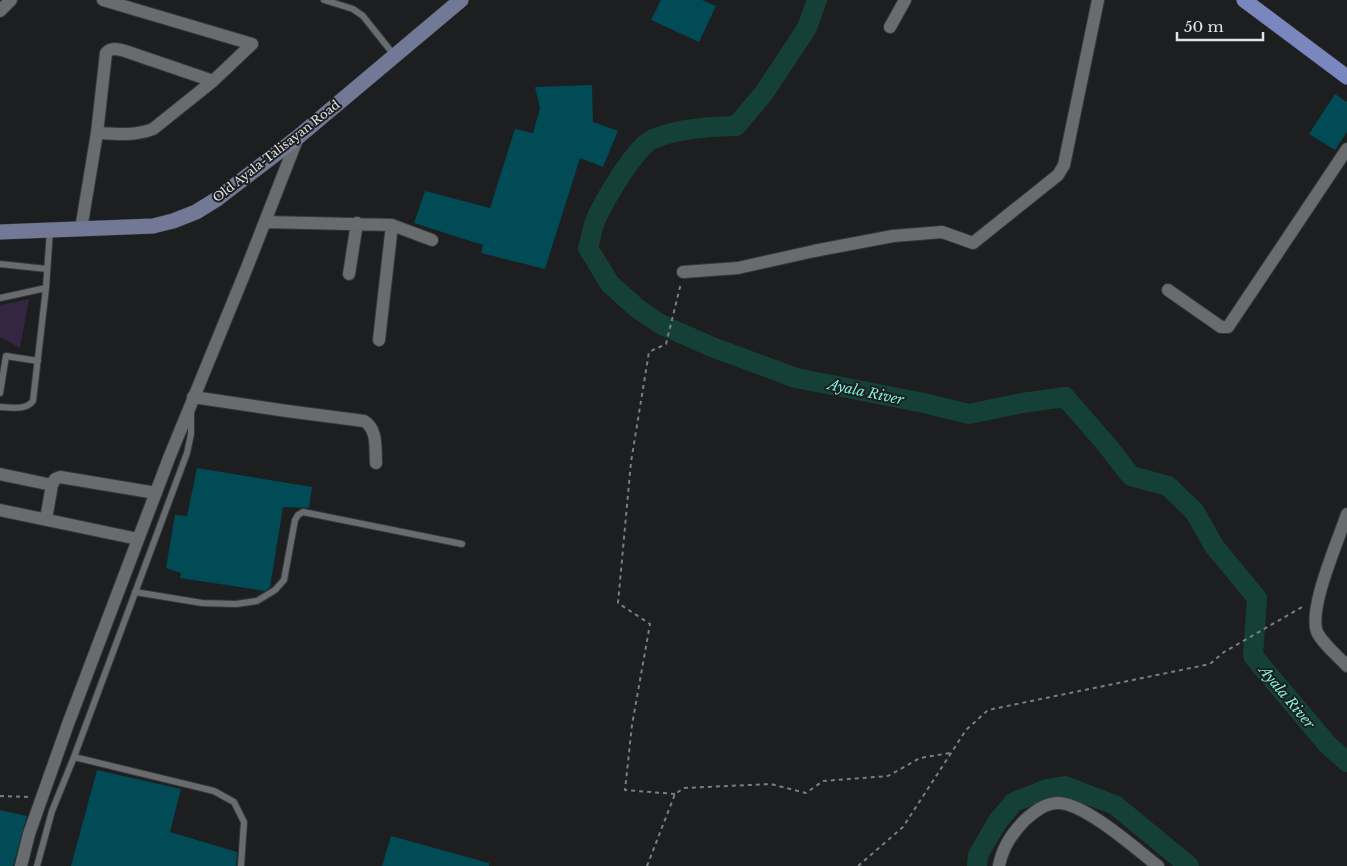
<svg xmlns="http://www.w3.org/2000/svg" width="1347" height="866" viewBox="0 0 1347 866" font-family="'Libre Baskerville',serif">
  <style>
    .green { fill: #342642 }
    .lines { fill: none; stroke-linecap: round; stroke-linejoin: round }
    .river { stroke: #154038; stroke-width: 20 }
    .building { fill: #004b55 }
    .lane-casing { stroke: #36383a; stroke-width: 8 }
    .street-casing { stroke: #36383a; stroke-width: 14 }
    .secondary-casing { stroke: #36383a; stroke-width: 16 }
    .primary-casing { stroke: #36383a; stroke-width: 16 }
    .path { stroke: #7b7d7f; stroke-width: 2; stroke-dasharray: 4 4; stroke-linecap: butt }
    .lane { stroke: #696c6f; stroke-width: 6 }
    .street { stroke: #696c6f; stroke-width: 12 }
    .secondary { stroke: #717996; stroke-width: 15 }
    .primary { stroke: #7a86be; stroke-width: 15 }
    .labels { text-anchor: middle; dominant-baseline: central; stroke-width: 4; stroke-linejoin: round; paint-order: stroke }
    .street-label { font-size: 12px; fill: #e1e3e5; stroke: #1c1e20 }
    .water-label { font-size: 14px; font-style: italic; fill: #7ff4dc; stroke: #1c1e20 }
  </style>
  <rect width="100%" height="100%" fill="#1c1e20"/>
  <path class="green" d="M29,299l-9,49 -20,-11v-32z"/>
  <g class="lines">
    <path class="river" d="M817,0l-10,28 -43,65 -28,33c-27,1 -57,2 -83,13 -17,7 -49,62 -57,80 -4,9 -5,20 -8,29l22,36 28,25 24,16 50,22 84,31 128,25 45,11 53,-11 43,-6 41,47 25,32 37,10 27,26 19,34 43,52 -4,58 74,88 20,18
      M977,866l1,-11 20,-34 16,-19 33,-13 18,-3 50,19 74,61"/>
  </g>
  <path class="building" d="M661,0h41l14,6 -17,36 -48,-22z
    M592,85l1,37 25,9 -15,36 -23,-9 -35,111 -64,-16 2,-8 -69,-22 11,-32 65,17 25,-79 18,4 7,-25 -5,-21z
    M1335,94l12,8v30l-12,18 -26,-16z
    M197,468l115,19 -3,21 -26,-1 -13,80 -5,4 -85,-13 1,-5 -15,-5 9,-53 12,1z
    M97,770l84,19 -11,43 67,20 -1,14h-165z
    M0,810l27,6 -14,50h-13z
    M391,836l98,27v3h-107z"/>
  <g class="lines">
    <defs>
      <path id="lane" d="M324,0l29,9 10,7 31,39
        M0,264l47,5
        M0,298l46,-10
        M0,393l6,-37 32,5
        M0,407c11,0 25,4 33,-6l13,-113 4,-58
        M135,592l67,11 34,1 21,-3 18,-11 9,-10 11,-60 3,-5 5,-3 159,32
        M74,757l140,34 20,11 10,20 -3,44
        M37,866l15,-55 22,-54 113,-304 4,-19v-22"/>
      <path id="street" d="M103,0l149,44
        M0,11l11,-11
        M890,27l15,-27
        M97,133c19,1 38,3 56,-4l60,-48 39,-37
        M265,222l127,3 40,15
        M81,229l16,-96 9,-80c5,-6 12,-4 19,-2l88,30
        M683,272l55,-4 76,-17 79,-15 49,-4 31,11 85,-68 6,-10 34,-165
        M349,274l8,-51
        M1168,290l53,37h7l119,-178
        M379,340l13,-115
        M193,397l94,14 77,10c14,8 11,28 12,42
        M0,474l52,11
        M0,510l138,29
        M1347,514c-8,25 -41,98 -29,120 7,12 20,22 29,32
        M46,519l6,-34 3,-6 5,-2 96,16
        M21,866l8,-32 39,-110 101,-266 77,-188 52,-133
        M999,866c3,-18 13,-33 26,-46 9,-8 20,-17 33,-17 27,0 79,47 100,63"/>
      <path id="secondary" d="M0,232l153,-6 20,-5 23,-9 21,-13 81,-62 163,-137"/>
      <path id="primary" d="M1244,0l103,77"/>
    </defs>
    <use href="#lane" class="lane-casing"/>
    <use href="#street" class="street-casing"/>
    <use href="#secondary" class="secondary-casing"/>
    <use href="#primary" class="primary-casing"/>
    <path class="path" d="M675,794l-50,-4 7,-65 18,-101 -32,-21 13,-141 18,-110 17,-8 15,-61
      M0,796l30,1
      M647,866l28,-72 9,-6 87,-4 35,9 17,-12 65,-5 32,-18 30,-5
      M858,866l45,-39 63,-97 22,-20 222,-46 14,-12 80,-46"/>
    <use href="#lane" class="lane"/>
    <use href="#street" class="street"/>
    <use href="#secondary" class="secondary"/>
    <use href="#primary" class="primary"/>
  </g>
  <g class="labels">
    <g class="street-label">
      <text transform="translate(276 151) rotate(-38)">Old Ayala-Talisayan Road</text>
    </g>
    <g class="water-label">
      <text transform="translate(866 392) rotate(12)">Ayala River</text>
      <text transform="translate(1287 697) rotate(50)">Ayala River</text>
    </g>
  </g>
  <path d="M1177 32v8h86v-8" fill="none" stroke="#e1e3e5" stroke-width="2.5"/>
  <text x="1184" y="32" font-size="15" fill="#e1e3e5" stroke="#1c1e20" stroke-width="4" paint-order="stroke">50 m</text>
</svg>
